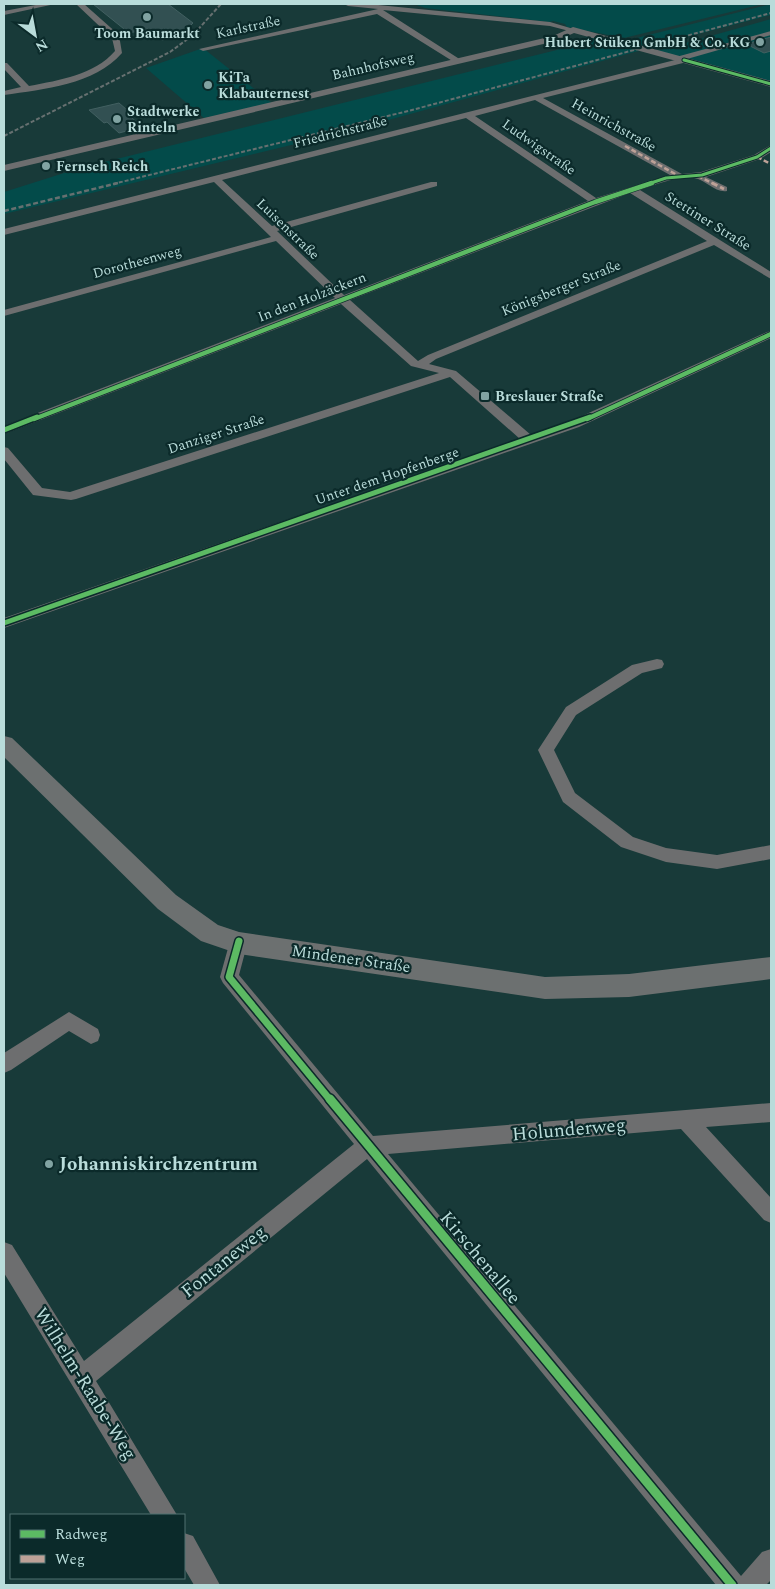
<svg xmlns="http://www.w3.org/2000/svg" width="775" height="1589" viewBox="0 0 775 1589" font-family="Spectral,serif">
  <style>
    .built { fill: #034b4a }
    .building { fill: #325052; stroke: #426061 }
    .lines { fill: none; stroke-linecap: round; stroke-linejoin: round }
    .minor { fill: #6d6e6f; fill-rule: evenodd }
    .tertiary { fill: #6d6e6f; fill-rule: evenodd }
    .secondary { fill: #6c7070; fill-rule: evenodd }
    .rail-far1 { stroke: #667070; stroke-width: 2; stroke-dasharray: 4 2; stroke-linecap: butt }
    .rail { stroke: #667070; stroke-width: 2.5; stroke-dasharray: 5 2.5; stroke-linecap: butt }
    .quiet-far1 { stroke: #bda197; stroke-width: 2.5; stroke-dasharray: 5 2.5; stroke-linecap: butt }
    .quiet { stroke: #bda197; stroke-width: 3; stroke-dasharray: 6 3; stroke-linecap: butt }
    .cycleway-far4-casing { stroke: #0b2a2a; stroke-width: 5 }
    .cycleway-far3-casing { stroke: #0b2a2a; stroke-width: 6 }
    .cycleway-far2-casing { stroke: #0b2a2a; stroke-width: 8 }
    .cycleway-far1-casing { stroke: #0b2a2a; stroke-width: 10 }
    .cycleway-casing { stroke: #0b2a2a; stroke-width: 12 }
    .cycleway-far4 { stroke: #5cba63; stroke-width: 3 }
    .cycleway-far3 { stroke: #5cba63; stroke-width: 4.5 }
    .cycleway-far2 { stroke: #5cba63; stroke-width: 5 }
    .cycleway-far1 { stroke: #5cba63; stroke-width: 7 }
    .cycleway { stroke: #5cba63; stroke-width: 9 }
    .poi-dot { fill: #81a3a2; stroke: #0b2a2a; stroke-width: 2 }
    .labels { text-anchor: middle; dominant-baseline: central; stroke-width: 4.5; stroke-linejoin: round; paint-order: stroke }
    .far-street-label { font-size: 14px; fill: #b9dcda; stroke: #0b2a2a }
    .far-poi-label { font-size: 14px; font-weight: bold; fill: #b9dcda; stroke: #0b2a2a; text-anchor: start }
    .street-label { font-size: 16px; fill: #b9dcda; stroke: #0b2a2a }
    .near-street-label { font-size: 19px; fill: #b9dcda; stroke: #0b2a2a }
    .near-poi-label { font-size: 19px; font-weight: bold; fill: #b9dcda; stroke: #0b2a2a; text-anchor: start }
  </style>
  <rect width="100%" height="100%" fill="#183a39"/>
  <path class="built" d="M414,4h349l-139,34 -57,-11 -2,-3 -12,-3 -4,1 -124,-14z
    M771,4v11l-123,32 -23,-6z
    M771,19v63l-114,-31z
    M589,36l53,14 -297,82 -341,82v-22l76,-24 485,-120z
    M203,48l69,55 -68,15 -58,-50z"/>
  <path class="building" d="M93,4h75l25,19 -13,13 -18,4 -14,-11 -19,4z
    M771,37v14l-7,2 -18,-9z
    M119,103l15,13 -3,1 11,10 -23,6 -12,-11 -3,1 -15,-13z"/>
  <g class="lines">
    <path class="minor" d="M41,4h14l-51,11v-4z
      M76,4h8l35,31 3,18c-28,32 -78,36 -118,42v-4l17,-4 -17,-18v-6h3l22,23c31,-6 65,-11 86,-35l-3,-13z
      M344,4h24l182,18 27,8 -4,2 -23,-6 -167,-16 78,50 -7,2 -77,-48 -174,37 -4,-2 179,-40 -30,-3z
      M771,31v4l-84,24v3l-144,36 139,76 19,-2 53,-17 17,-10v7l-11,7 -54,18 21,10v4c-12,2 -21,-11 -33,-13 -18,-2 -37,6 -54,12l131,82v7l-57,-34 -278,114 -7,5 27,7 75,64 40,-14 196,-89 4,-1v7l-192,89 -575,201v-10l516,-179 -70,-62 -374,122 -5,1 -38,-5 -29,-36v-12l4,1 34,40 28,4 369,-119 -28,-7 -70,-62 -337,130v-8l331,-128 -59,-57 -272,75v-6l267,-73 -57,-55 -210,53v-6l671,-169 1,-3zM535,100l135,75 -74,23 -121,-82zM466,118l122,83 -244,94 -67,-64 160,-45v-4h-6l-159,44 -50,-46zM630,193l77,48 -279,114 -10,6 -68,-61z
      M657,659l5,1 2,4 -2,4 -20,5 -66,42 -22,35 21,43 58,44 33,11 51,7 54,-10v14l-54,10 -51,-7 -45,-15 -58,-45 -25,-52 28,-43 66,-42z
      M239,933l6,3 3,5 -9,34 134,161 398,-33v19l-65,5 65,71v25l-7,-3 -83,-91 -293,25 353,422 21,-24 9,-3v31l-5,5h-50l-349,-426 -271,222 81,134h-26l-147,-242v-31l8,3 72,116 270,-217 -131,-161 -3,-6 10,-36 3,-5z
      M69,1012l29,17 2,6 -2,6 -7,3 -22,-13 -58,39 -7,3v-20z
      M184,1533l9,3 27,49h-26l-10,-17z"/>
    <path class="tertiary" d="M573,27l198,54v6l-197,-54 -18,8 -552,130v-6l549,-129z"/>
    <path class="secondary" d="M4,736l8,2 164,157 42,30 21,7 306,45 84,-3 142,-17v22l-142,18 -84,2 -306,-45 -38,-13 -43,-32 -154,-152z"/>
    <path class="rail-far1" d="M4,136l166,-84 23,-17 28,-31
      M113,184l299,-74 359,-97"/>
    <path class="rail" d="M4,211l114,-28"/>
    <path class="quiet-far1" d="M625,146l52,29
      M757,157l14,7
      M698,176l16,8"/>
    <path class="quiet" d="M712,183l12,6"/>
    <defs>
      <path id="cycleway-far4" d="M684,60l87,24
        M648,184l18,-6 36,-3 55,-18 14,-9"/>
      <path id="cycleway-far3" d="M34,419l561,-217 57,-19
        M587,419l184,-85"/>
      <path id="cycleway-far2" d="M4,430l33,-13
        M4,623l586,-206"/>
      <path id="cycleway-far1" d="M239,941l-10,36 102,124"/>
      <path id="cycleway" d="M330,1099l402,486"/>
    </defs>
    <use href="#cycleway-far4" class="cycleway-far4-casing"/>
    <use href="#cycleway-far3" class="cycleway-far3-casing"/>
    <use href="#cycleway-far2" class="cycleway-far2-casing"/>
    <use href="#cycleway-far1" class="cycleway-far1-casing"/>
    <use href="#cycleway" class="cycleway-casing"/>
    <use href="#cycleway-far4" class="cycleway-far4"/>
    <use href="#cycleway-far3" class="cycleway-far3"/>
    <use href="#cycleway-far2" class="cycleway-far2"/>
    <use href="#cycleway-far1" class="cycleway-far1"/>
    <use href="#cycleway" class="cycleway"/>
  </g>
  <g class="poi-dot">
    <circle cx="147" cy="17" r="5"/>
    <circle cx="760" cy="42" r="5"/>
    <circle cx="208" cy="85" r="5"/>
    <circle cx="117" cy="119" r="5"/>
    <circle cx="46" cy="166" r="5"/>
    <rect x="480" y="391" width="10" height="10" rx="2.5"/>
    <circle cx="49" cy="1164" r="5"/>
  </g>
  <g class="labels">
    <g class="far-street-label">
      <text transform="translate(248 27) rotate(-12)">Karlstraße</text>
      <text transform="translate(373 66) rotate(-13)">Bahnhofsweg</text>
      <text transform="translate(614 125) rotate(29)">Heinrichstraße</text>
      <text transform="translate(340 132) rotate(-14)">Friedrichstraße</text>
      <text transform="translate(539 147) rotate(35)">Ludwigstraße</text>
      <text transform="translate(708 221) rotate(32)">Stettiner Straße</text>
      <text transform="translate(288 229) rotate(44)">Luisenstraße</text>
      <text transform="translate(137 262) rotate(-15)">Dorotheenweg</text>
      <text transform="translate(561 288) rotate(-22)">Königsberger Straße</text>
      <text transform="translate(312 297) rotate(-21)">In den Holzäckern</text>
      <text transform="translate(216 434) rotate(-18)">Danziger Straße</text>
      <text transform="translate(387 476) rotate(-19)">Unter dem Hopfenberge</text>
    </g>
    <g class="far-poi-label">
      <text x="147" y="33" text-anchor="middle">Toom Baumarkt</text>
      <text x="750" y="42" text-anchor="end">Hubert Stüken GmbH &amp; Co. KG</text>
      <text x="218" y="77">KiTa<tspan x="218" dy="16">Klabauternest</tspan></text>
      <text x="127" y="111">Stadtwerke<tspan x="127" dy="16">Rinteln</tspan></text>
      <text x="56" y="166">Fernseh Reich</text>
      <text x="495" y="396">Breslauer Straße</text>
    </g>
    <g class="street-label">
      <text transform="translate(351 959) rotate(8)">Mindener Straße</text>
    </g>
    <g class="near-street-label">
      <text transform="translate(569 1130) rotate(-5)">Holunderweg</text>
      <text transform="translate(480 1258) rotate(50)">Kirschenallee</text>
      <text transform="translate(224 1262) rotate(-39)">Fontaneweg</text>
      <text transform="translate(85 1384) rotate(58)">Wilhelm-Raabe-Weg</text>
    </g>
    <g class="near-poi-label">
      <text x="59" y="1164">Johanniskirchzentrum</text>
    </g>
  </g>
  <rect width="775" height="1589" fill="none" stroke="#b9dcda" stroke-width="10"/>
  <rect x="10" y="1514" width="175" height="65" fill="#0b2a2a" stroke="#517170"/>
  <rect x="20" y="1530" width="25" height="8" fill="#5cba63" stroke="#517170"/>
  <text x="55" y="1539" font-size="15" fill="#b9dcda">Radweg</text>
  <rect x="20" y="1555" width="25" height="8" fill="#bda197" stroke="#517170"/>
  <text x="55" y="1564" font-size="15" fill="#b9dcda">Weg</text>
  <g transform="translate(35 35) rotate(148)" stroke="#0b2a2a" stroke-width="4" paint-order="stroke">
  <path d="M0-4L9 19L0 12L-9 19Z" fill="#b9dcda"/>
  <text y="-8" font-size="14" font-weight="bold" text-anchor="middle" fill="#b9dcda">N</text>
  </g>
</svg>
